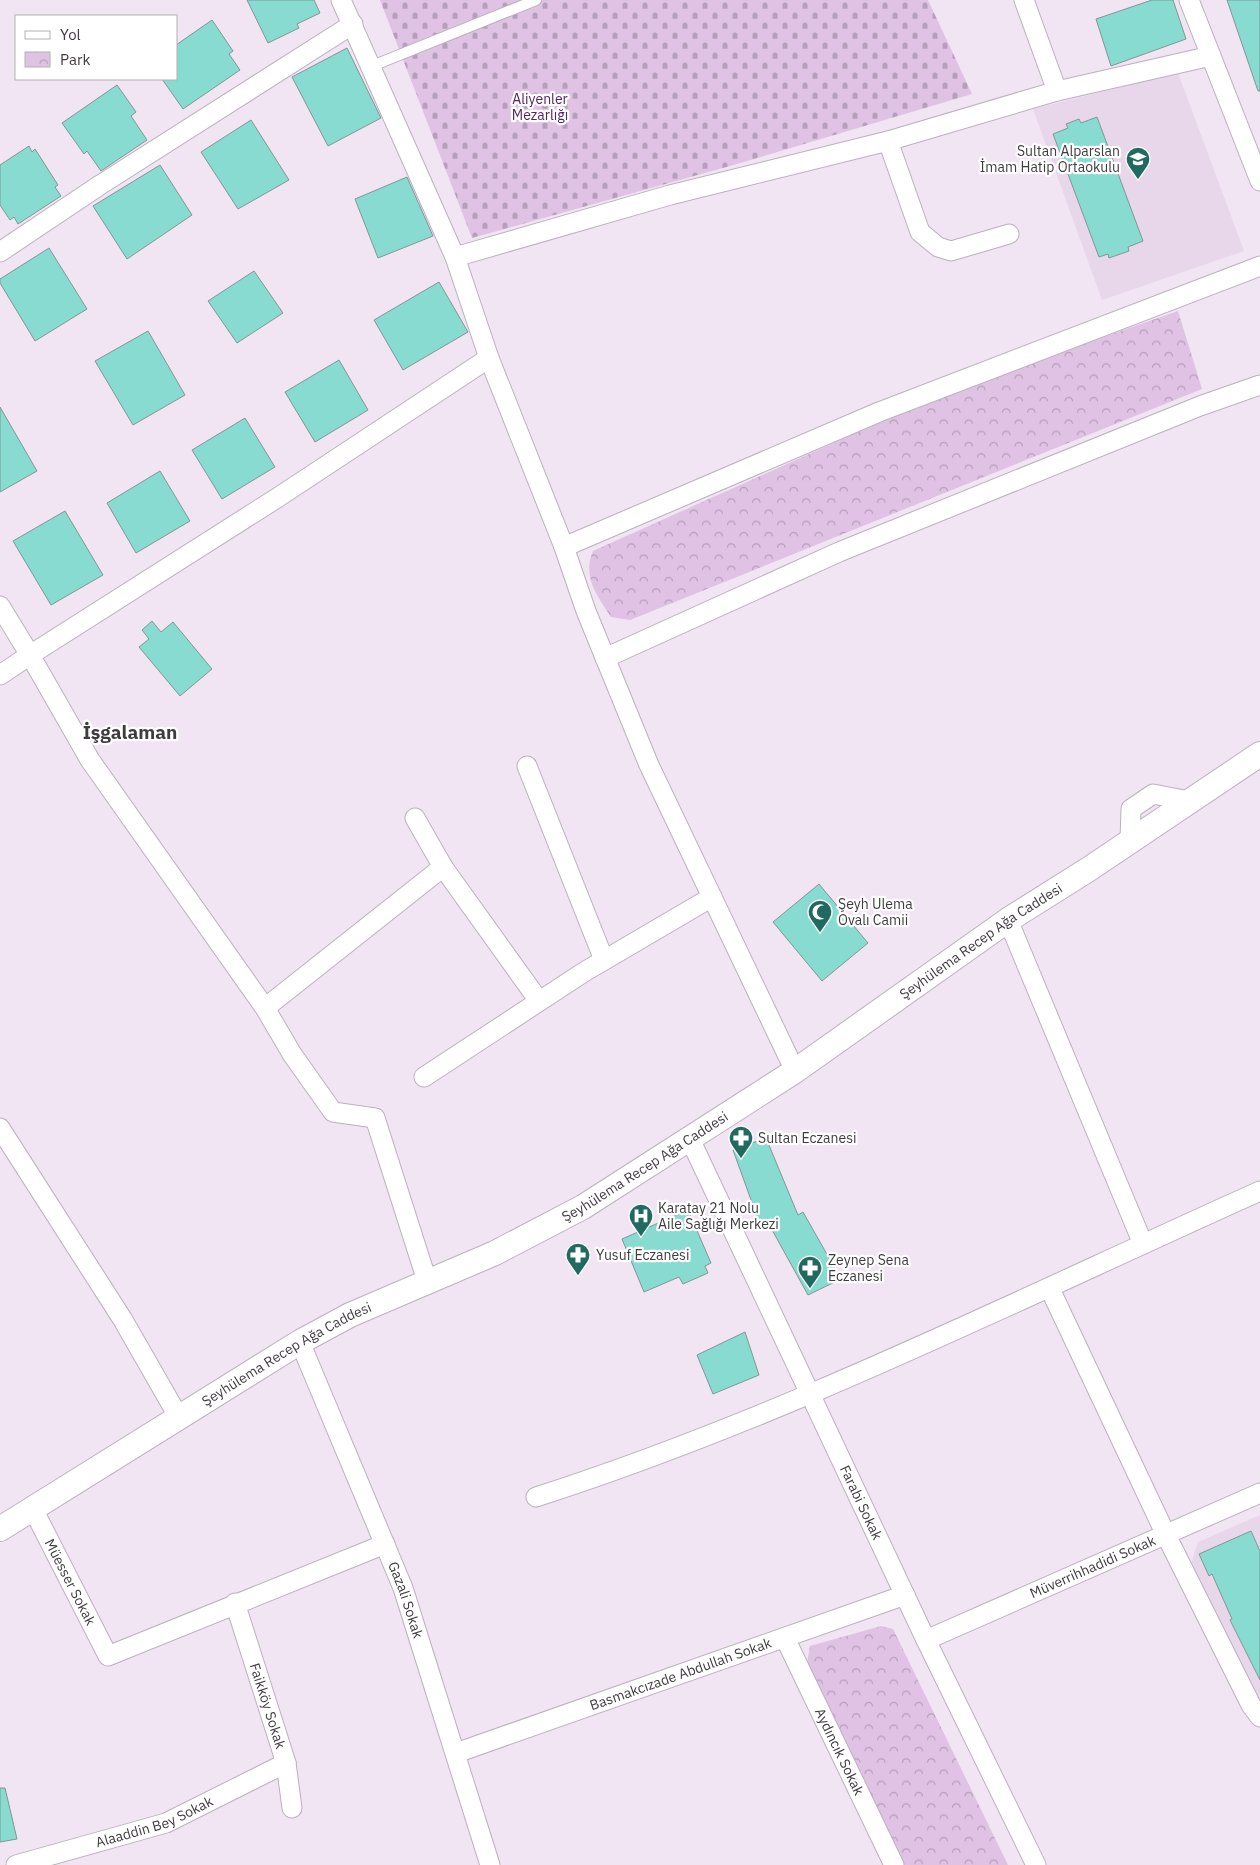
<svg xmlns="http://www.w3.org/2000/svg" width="1260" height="1865" viewBox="0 0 1260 1865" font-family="'IBM Plex Sans',sans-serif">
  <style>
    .built { fill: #e8d6eb }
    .cemetery { fill: url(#cemetery-stones) }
    .park { fill: url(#park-crowns) }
    .building { fill: #87dbd0; stroke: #829794 }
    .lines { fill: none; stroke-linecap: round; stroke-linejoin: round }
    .service-casing { stroke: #bcb0be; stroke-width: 12 }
    .minor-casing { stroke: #bcb0be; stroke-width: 21 }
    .tertiary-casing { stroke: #bcb0be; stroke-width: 26 }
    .service { stroke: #fff; stroke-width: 10 }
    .minor { stroke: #fff; stroke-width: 19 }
    .tertiary { stroke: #fff; stroke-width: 24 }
    .labels { text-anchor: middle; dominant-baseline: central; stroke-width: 4.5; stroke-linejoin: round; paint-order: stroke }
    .park-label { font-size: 14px; fill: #562360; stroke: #fff }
    .poi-label { font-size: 14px; fill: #403b41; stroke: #fff; text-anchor: start }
    .street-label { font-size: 14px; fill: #403b41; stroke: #fff }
    .district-label { font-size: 19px; font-weight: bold; fill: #403b41; stroke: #fff }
  </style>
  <defs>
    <pattern id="cemetery-stones" width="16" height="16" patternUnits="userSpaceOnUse" patternTransform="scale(1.25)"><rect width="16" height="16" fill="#dfc2e4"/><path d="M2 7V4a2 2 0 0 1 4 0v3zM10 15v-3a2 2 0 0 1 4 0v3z" fill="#b69fba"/></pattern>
    <pattern id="park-crowns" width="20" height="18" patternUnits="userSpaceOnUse" patternTransform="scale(1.25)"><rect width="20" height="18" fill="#dfc2e4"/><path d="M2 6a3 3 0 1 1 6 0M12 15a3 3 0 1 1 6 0" fill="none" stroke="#b69fba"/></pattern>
  </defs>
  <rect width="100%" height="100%" fill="#f1e4f3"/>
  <path class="built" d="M1178,73l66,178 -142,49 -69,-191z
    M1260,1515v201l-69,-152 7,-22z"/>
  <path class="cemetery" d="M380,0h548l44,94 -242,72 -258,72z"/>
  <path class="park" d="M1178,311l24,78 -572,231 -19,-3c-14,-22 -29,-40 -18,-66l274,-123 144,-59z
    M881,1626l12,3 115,236h-105l-96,-202 3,-17z"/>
  <path class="building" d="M247,0h67l6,13 -23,11 2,4 -31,15z
    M1152,0h21l13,39 -75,27 -15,-47z
    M1227,0h33v91h-2z
    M212,20l21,31 -4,3 11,16 -57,39 -21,-30h14v-34z
    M347,48l34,70 -53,28 -36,-69z
    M117,85l19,27 -5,4 16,24 -46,31 -14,-20 -3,3 -22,-31z
    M1097,117l46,124 -15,6 1,4 -20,7 -1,-4 -9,3 -46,-123 15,-6 -2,-4 13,-5 2,4z
    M251,120l38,60 -51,29 -37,-57z
    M29,146l3,6 3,-3 23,36 -3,2 6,9 -43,28 -4,-7 -4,3 -10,-15v-40z
    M160,165l32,50 -65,44 -34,-53z
    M407,177l26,59 -55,22 -23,-59z
    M49,248l38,61 -52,32 -35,-58v-4z
    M254,271l29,42 -46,30 -29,-42z
    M439,282l29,50 -65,38 -29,-50z
    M148,331l37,64 -52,30 -38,-64z
    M339,360l29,50 -53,32 -30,-50z
    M0,407l37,64 -37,21z
    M245,418l30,49 -53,32 -30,-49z
    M160,471l30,50 -54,32 -29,-50z
    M65,511l38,64 -52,30 -38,-64z
    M152,621l9,11 12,-10 39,47 -32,27 -41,-49 10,-8 -7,-9z
    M819,884l49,59 -46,38 -49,-59z
    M766,1138l32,77 5,-3 38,67 -33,16 -42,-76 -7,3 -26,-72z
    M688,1210l23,53 -6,3 3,7 -25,11 -4,-7 -35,15 -22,-53z
    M745,1332l14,43 -46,19 -16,-39z
    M1251,1531l9,20v129l-30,-60 2,-1 -20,-45 -3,2 -10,-22z
    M0,1788h5l12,51 -17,3z"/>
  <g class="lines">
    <defs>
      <path id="service" d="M372,66l164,-66"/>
      <g id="minor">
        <path d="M341,0l114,257 34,101 75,189 22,64 63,154 146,306"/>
        <path d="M1024,0l33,91"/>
        <path d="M1189,0l71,181"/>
        <path d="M888,141l32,91 18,15 13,4 58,-17"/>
        <path d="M0,252l100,-67 253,-161"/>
        <path d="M455,257l215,-62 218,-54 169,-50 154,-35"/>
        <path d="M564,547l315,-135 381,-146"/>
        <path d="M0,606l30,49 -30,20"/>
        <path d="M605,658l234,-106 361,-146 60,-21"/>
        <path d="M527,766l77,194"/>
        <path d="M415,818l28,49 96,134"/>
        <path d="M1130,841l1,-32 22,-15 36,7"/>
        <path d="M1008,920l135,324"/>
        <path d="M265,1008l178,-141"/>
        <path d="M424,1077l160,-105 128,-75"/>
        <path d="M0,1128l123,192 55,96"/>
        <path id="s1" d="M689,1137l237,503 110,225"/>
        <path d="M427,1281l-52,-163 -42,-6 -41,-58 -27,-46 -175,-248 -60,-105 247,-157 212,-140"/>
        <path d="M1050,1289l116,246 85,170 9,12"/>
        <path id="s2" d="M300,1342l103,246 87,277"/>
        <path d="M536,1497c249,-80 485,-199 724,-306"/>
        <path id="s3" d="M33,1509l75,147 277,-112"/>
        <path id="s4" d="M235,1603l51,160 6,45"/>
        <path id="s5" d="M785,1638l109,227"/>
        <path id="s6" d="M926,1640l334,-147"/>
        <path id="s7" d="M456,1753l449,-158"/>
        <path id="s8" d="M16,1865l150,-42 120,-60"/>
      </g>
      <g id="tertiary">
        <path id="s9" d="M0,1529l300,-187 50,-27 145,-62 88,-46 212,-136 213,-151 81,-51 171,-115"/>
      </g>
    </defs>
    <use href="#service" class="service-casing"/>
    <use href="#minor" class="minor-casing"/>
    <use href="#tertiary" class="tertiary-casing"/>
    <use href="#service" class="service"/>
    <use href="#minor" class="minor"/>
    <use href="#tertiary" class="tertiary"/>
  </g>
  <defs>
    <symbol id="school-pin" viewBox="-11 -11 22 30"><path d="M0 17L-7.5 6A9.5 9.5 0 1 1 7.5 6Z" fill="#216a62" stroke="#fff"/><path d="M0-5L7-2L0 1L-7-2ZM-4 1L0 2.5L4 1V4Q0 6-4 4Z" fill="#fff"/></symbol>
    <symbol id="mosque-pin" viewBox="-11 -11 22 30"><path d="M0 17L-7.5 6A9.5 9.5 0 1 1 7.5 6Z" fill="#216a62" stroke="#fff"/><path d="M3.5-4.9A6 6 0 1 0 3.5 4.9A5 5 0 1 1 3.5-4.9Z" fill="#fff"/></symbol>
    <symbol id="pharmacy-pin" viewBox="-11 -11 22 30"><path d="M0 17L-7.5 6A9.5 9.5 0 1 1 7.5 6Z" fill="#216a62" stroke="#fff"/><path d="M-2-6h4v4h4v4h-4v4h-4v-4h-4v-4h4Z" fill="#fff"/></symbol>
    <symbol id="hospital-pin" viewBox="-11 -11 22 30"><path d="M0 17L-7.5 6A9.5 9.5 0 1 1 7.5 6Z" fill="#216a62" stroke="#fff"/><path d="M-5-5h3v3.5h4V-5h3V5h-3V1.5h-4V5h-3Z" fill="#fff"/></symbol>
  </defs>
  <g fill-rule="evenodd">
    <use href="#school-pin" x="1124" y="145" width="28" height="38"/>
    <use href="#mosque-pin" x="806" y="898" width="28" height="38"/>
    <use href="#pharmacy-pin" x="727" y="1124" width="28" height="38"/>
    <use href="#hospital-pin" x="627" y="1202" width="28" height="38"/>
    <use href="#pharmacy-pin" x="564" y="1241" width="28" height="38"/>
    <use href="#pharmacy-pin" x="796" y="1254" width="28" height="38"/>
  </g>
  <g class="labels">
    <g class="park-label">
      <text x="540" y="99">Aliyenler<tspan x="540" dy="16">Mezarlığı</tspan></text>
    </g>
    <g class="poi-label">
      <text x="1120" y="151" text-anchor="end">Sultan Alparslan<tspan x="1120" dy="16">İmam Hatip Ortaokulu</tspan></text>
      <text x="838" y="904">Şeyh Ulema<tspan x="838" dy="16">Ovalı Camii</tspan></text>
      <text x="758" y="1138">Sultan Eczanesi</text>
      <text x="658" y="1208">Karatay 21 Nolu<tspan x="658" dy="16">Aile Sağlığı Merkezi</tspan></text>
      <text x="596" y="1255">Yusuf Eczanesi</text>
      <text x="828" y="1260">Zeynep Sena<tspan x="828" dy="16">Eczanesi</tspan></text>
    </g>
    <g class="street-label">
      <text stroke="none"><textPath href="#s9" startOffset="1146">Şeyhülema Recep Ağa Caddesi</textPath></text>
      <text stroke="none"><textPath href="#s9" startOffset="741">Şeyhülema Recep Ağa Caddesi</textPath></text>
      <text stroke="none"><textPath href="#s9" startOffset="336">Şeyhülema Recep Ağa Caddesi</textPath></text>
      <text stroke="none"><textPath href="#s1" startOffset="404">Farabi Sokak</textPath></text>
      <text stroke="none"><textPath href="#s6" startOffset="182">Müverrihhadidi Sokak</textPath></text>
      <text stroke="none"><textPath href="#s3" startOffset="82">Müesser Sokak</textPath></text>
      <text stroke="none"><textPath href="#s2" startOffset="279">Gazali Sokak</textPath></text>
      <text stroke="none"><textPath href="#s7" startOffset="238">Basmakcızade Abdullah Sokak</textPath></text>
      <text stroke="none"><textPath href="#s4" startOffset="108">Faikköy Sokak</textPath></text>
      <text stroke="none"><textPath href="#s5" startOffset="126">Aydıncık Sokak</textPath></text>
      <text stroke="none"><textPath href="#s8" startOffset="145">Alaaddin Bey Sokak</textPath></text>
    </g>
    <g class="district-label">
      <text x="130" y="732">İşgalaman</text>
    </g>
  </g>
  <rect x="15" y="15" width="162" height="65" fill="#ffffff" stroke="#b3b1b3"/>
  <rect x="25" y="31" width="25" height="8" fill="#ffffff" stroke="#b3b1b3"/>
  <text x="60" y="40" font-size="15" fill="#403b41">Yol</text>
  <rect x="25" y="52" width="25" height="15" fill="url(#park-crowns)" stroke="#b3b1b3"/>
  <text x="60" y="65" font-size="15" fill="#403b41">Park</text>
</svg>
